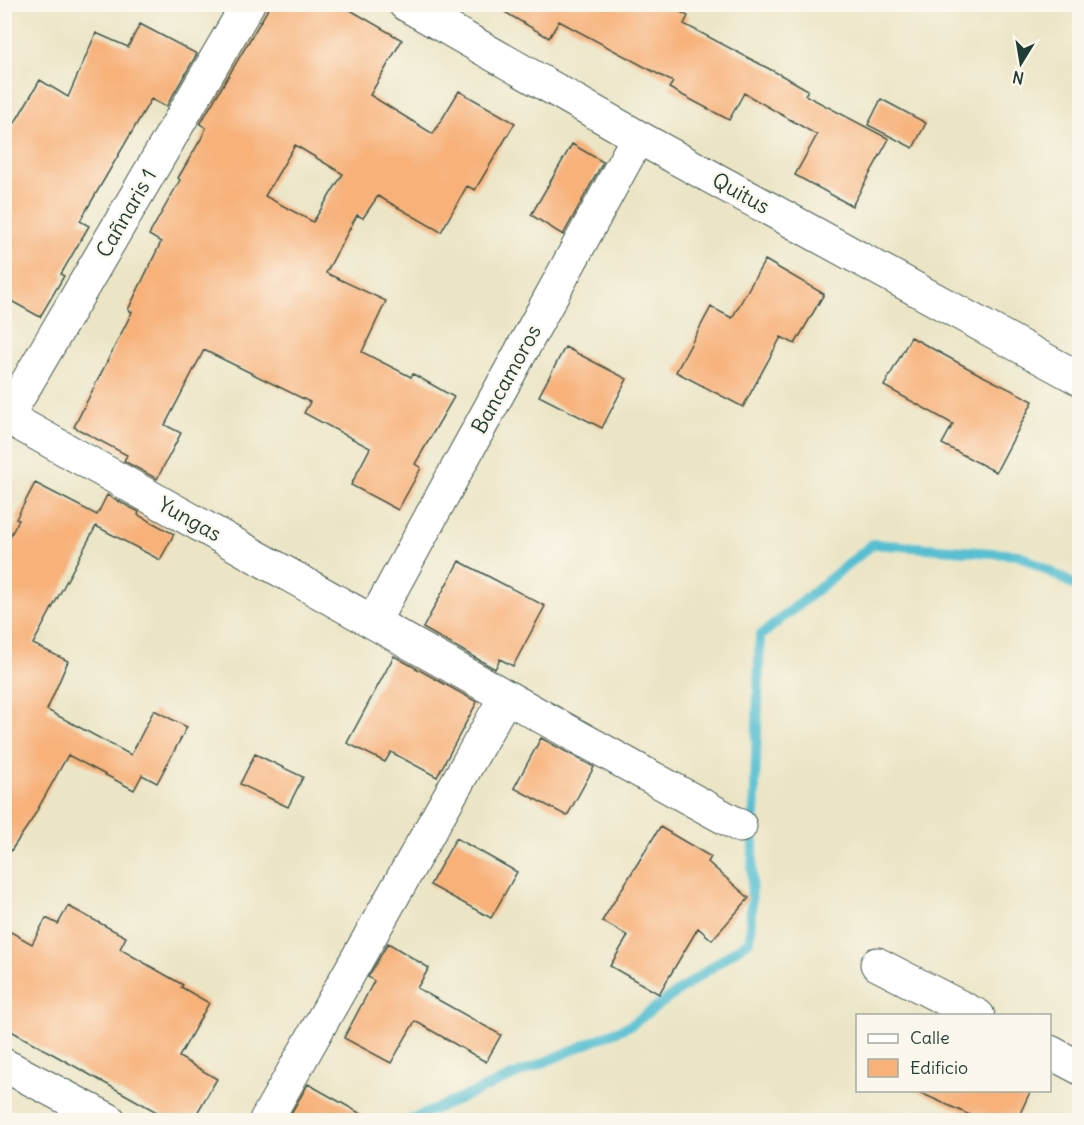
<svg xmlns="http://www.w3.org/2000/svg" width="1084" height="1125" viewBox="0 0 1084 1125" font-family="Delius,sans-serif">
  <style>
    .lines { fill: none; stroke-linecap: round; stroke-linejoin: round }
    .stream { stroke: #56c0d2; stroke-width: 10 }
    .building { fill: #f7b179; fill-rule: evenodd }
    .minor-casing { stroke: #3e564a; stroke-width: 35 }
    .minor { stroke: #fff; stroke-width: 33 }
    .labels { text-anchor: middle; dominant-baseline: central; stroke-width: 4.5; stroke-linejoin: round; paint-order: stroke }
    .street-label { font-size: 21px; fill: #1f3d34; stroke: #fbf7ec }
  </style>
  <rect width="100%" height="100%" fill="#fbf7ec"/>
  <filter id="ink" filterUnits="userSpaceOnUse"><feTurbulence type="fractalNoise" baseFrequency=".0167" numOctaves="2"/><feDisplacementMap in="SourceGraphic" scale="12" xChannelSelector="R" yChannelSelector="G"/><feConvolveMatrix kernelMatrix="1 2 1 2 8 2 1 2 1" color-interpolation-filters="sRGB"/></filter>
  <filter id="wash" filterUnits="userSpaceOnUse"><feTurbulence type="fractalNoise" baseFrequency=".008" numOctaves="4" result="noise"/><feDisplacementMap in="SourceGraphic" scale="24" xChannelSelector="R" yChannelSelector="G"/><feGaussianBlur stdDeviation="1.35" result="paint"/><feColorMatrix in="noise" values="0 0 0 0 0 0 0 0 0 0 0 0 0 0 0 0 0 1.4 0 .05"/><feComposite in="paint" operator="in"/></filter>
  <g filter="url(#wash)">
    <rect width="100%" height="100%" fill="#ebe5c6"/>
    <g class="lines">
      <path class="stream" d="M410,1120l221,-95 119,-85 10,-304 113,-92 146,11 61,33"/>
    </g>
    <g id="blocks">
      <path class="building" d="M271,4h69l62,36 -32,55 63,39 26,-43 56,32 -40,67 -8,-4 -26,46 -63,-36 -15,22 -6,-3 -31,58 60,28 -24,51 49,25 2,-3 41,23 -39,67 6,4 -23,42 -47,-25 19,-37 -66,-35 6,-11 -106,-52 -39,75 16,8 -24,46 -33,-18 3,-6 -53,-28 58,-115 -4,-2 33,-68 -12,-7 31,-55 -2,-2 23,-39 5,-11 -6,-4zM295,145l48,29 -30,48 -48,-26z
        M491,4h175l22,12 -4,8 110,58 14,8 -3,5 84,44 -37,67 -57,-31 22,-40 -73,-42 -15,27 -60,-32 4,-6 -114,-61 -10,17z
        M140,24l57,30 -31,53 -15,-8 -71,122 9,5 -28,48 3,2 -24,41 -36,-20v-156l36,-61 28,17 28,-64 32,14z
        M881,99l45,24 -13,25 -45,-23z
        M572,144l31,18 -40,73 -32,-20z
        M765,260l59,34 -29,50 -14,-7 -38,70 -67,-35 35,-65 21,11z
        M911,337l68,37 54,27 -37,71 -54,-28 11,-20 -69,-38z
        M565,347l62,32 -25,49 -63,-32z
        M35,483l62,32 10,-20 32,17 -1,3 36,19 -14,26 -64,-34 -63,118 35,17 -21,49 84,45 23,-45 33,17 -30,56 -15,-8 -8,15 -66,-35 -37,66 -27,40v-314l15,-27 -3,-1z
        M459,561l86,45 -32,60 -13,-7 -5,10 -72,-41z
        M394,656l83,46 -40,75 -46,-25 -6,10 -38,-19z
        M541,738l53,29 -27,49 -53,-28z
        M255,754l48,23 -15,30 -48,-23z
        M660,827l51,30 -3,5 41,36 -37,42 -14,-12 -39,66 -49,-28 18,-30 -26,-15z
        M456,838l61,34 -26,46 -61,-33z
        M68,906l58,31 -6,12 63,36 -2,2 28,16 -30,54 38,22 -24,41h-22l-167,-93v-99l28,16 14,-26 12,6z
        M388,943l41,25 -12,20 84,47 -15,27 -71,-41 -24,42 -47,-25 30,-57 -6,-4z
        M308,1084l64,36h-85z
        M914,1090h117l-14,30h-36z"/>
    </g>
  </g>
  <g filter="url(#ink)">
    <use href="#blocks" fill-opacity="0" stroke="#3e564a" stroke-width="1.5"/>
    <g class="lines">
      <defs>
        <path id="minor" d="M405,4l233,133 442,242
          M7,417c245,136 487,275 733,409
          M4,422l244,-418
          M374,621l264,-484
          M877,964l101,52
          M1050,1052l30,16
          M4,1065l105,55
          M266,1120l239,-422"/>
      </defs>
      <use href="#minor" class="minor-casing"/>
      <use href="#minor" class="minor"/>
    </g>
  </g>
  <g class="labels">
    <g class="street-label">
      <text transform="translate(741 193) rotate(29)">Quitus</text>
      <text transform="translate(126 213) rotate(-60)">Cañnaris 1</text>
      <text transform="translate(506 379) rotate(-61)">Bancamoros</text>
      <text transform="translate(190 519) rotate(29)">Yungas</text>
    </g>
  </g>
  <rect width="1084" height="1125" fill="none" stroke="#fbf7ec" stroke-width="24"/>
  <rect x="856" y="1014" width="195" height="78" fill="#fbf7ec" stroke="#a3ada2" stroke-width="1.5"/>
  <rect x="868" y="1034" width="30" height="9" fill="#ffffff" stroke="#a3ada2" stroke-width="1.5"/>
  <text x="910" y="1044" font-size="18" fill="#1f3d34">Calle</text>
  <rect x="868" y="1059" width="30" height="18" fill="#f7b179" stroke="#a3ada2" stroke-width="1.5"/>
  <text x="910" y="1074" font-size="18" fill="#1f3d34">Edificio</text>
  <g transform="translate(1021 63) rotate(191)" stroke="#fbf7ec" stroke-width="4.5" paint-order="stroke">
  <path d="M0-4.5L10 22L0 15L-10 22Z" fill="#1f3d34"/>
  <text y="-9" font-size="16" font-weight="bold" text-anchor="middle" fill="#1f3d34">N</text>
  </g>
</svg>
